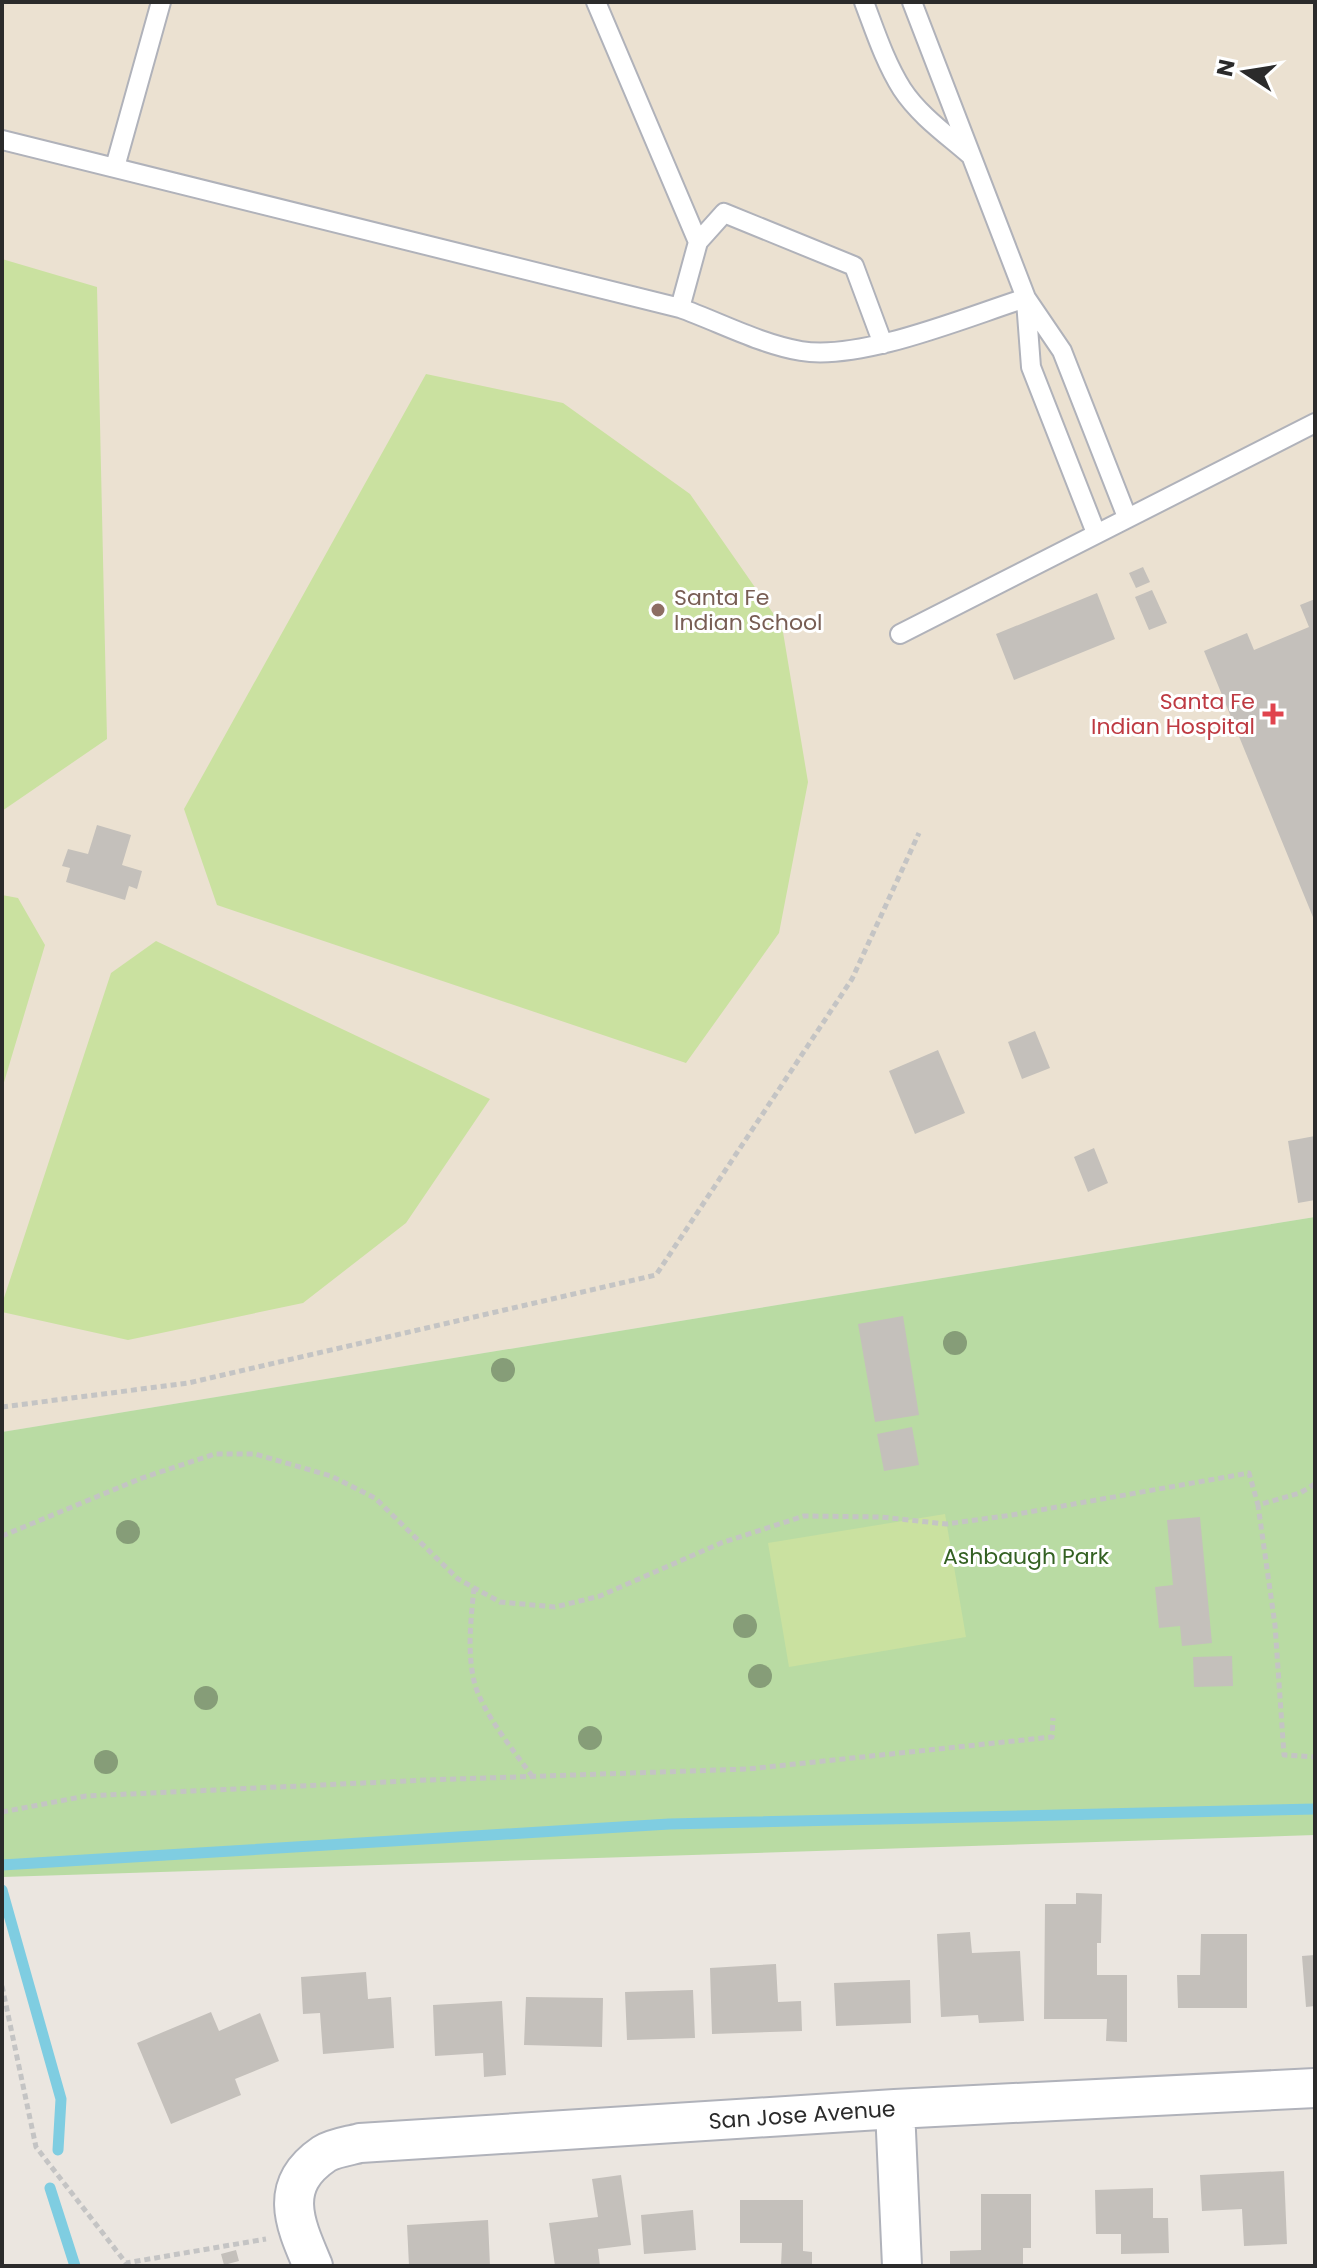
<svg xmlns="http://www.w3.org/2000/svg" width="1317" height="2268" viewBox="0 0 1317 2268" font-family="Poppins,sans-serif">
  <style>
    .education { fill: #ebe1d1 }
    .green { fill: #b9dba3 }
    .pitch { fill: #cae1a0 }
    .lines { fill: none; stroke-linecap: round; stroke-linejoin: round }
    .stream { stroke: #7fcde1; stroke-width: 11 }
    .building { fill: #c4c0bb }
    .service-casing { stroke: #b0b2ba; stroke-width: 22 }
    .minor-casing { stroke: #b0b2ba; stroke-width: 42 }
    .path { stroke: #c4c4c4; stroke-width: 5; stroke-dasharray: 6 4; stroke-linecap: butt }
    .service { stroke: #fff; stroke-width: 18 }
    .minor { stroke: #fff; stroke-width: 38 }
    .tree { fill: #869d78 }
    .education-dot { fill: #8d6e63; stroke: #fff; stroke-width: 3 }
    .health-dot { fill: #e0444e; stroke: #fff; stroke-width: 3 }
    .labels { text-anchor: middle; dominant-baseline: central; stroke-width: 6; stroke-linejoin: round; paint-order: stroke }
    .education-label { font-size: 22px; fill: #785e54; stroke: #fff; text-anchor: start }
    .health-label { font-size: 22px; fill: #be3a42; stroke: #fff; text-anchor: end }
    .park-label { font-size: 22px; fill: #346123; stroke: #fff }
    .street-label { font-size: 22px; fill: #2b2b2b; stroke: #fff }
  </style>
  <rect width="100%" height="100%" fill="#ebe6e0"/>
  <path class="education" d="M2,2h1313v1215l-1313,215z"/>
  <path class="green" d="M1315,1217v618l-1313,42v-445z"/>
  <path class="pitch" d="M2,259l95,28 10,452 -105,72z
    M426,374l137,29 127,91 92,132 26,156 -29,151 -93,130 -469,-158 -33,-96z
    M2,895l16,3 27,47 -43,144z
    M156,941l334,158 -84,124 -103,80 -175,37 -126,-28v-8l109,-331z
    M945,1514l21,123 -177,30 -21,-124z"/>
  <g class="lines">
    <path class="stream" d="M2,1865l667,-41 646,-15
      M2,1890l59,209 -3,51
      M50,2188l25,78"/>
  </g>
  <path class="building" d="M1143,567l7,15 -14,6 -7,-15z
    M1152,590l15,33 -18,7 -14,-33z
    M1097,593l18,46 -101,41 -18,-46z
    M1315,599v323l-111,-271 43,-18 7,17 55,-23 -9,-22z
    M97,825l34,10 -9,30 20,6 -5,18 -8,-3 -4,14 -59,-18 4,-14 -8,-2 6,-17 20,5z
    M1035,1031l15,37 -28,11 -14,-37z
    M938,1050l27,63 -50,21 -26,-63z
    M1315,1136v64l-17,3 -10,-62z
    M1094,1148l14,35 -20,9 -14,-35z
    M903,1316l16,99 -44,7 -17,-98z
    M912,1427l7,38 -35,6 -7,-37z
    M1200,1517l12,126 -30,3 -2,-20 -21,2 -4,-41 18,-2 -6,-65z
    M1232,1656l1,30 -39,1 -1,-30z
    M1076,1893l26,1 -1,49h-4v32h30v67l-21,-1 1,-22h-63l1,-115h31z
    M970,1932l2,21 48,-2 4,70 -45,2 -1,-8 -37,2 -4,-83z
    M1201,1934h46v74h-69l-1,-33h23z
    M1315,1955v51l-9,1 -4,-51z
    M776,1964l2,38 23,-1 1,30 -90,3 -2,-66z
    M366,1972l2,27 23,-2 3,51 -71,6 -3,-41 -17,1 -2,-37z
    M910,1980l1,43 -75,3 -2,-43z
    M693,1990l2,48 -68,2 -2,-48z
    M526,1997l77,1 -1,49 -78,-2z
    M502,2001l4,74 -22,2 -1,-24 -48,3 -2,-51z
    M211,2012l8,19 41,-18 19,48 -44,18 6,16 -70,29 -34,-81z
    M1284,2171l3,73 -43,2 -2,-37 -40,2 -2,-36z
    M621,2175l10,70 -33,4 2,17h-45l-6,-43 49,-6 -6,-38z
    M1153,2188v30h15l1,35 -48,1v-20h-25l-1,-44z
    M981,2194h50v54h-8v18h-73v-15l31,-1z
    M740,2200h63v51l9,1v14h-31l1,-23h-42z
    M693,2210l3,40 -52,4 -3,-39z
    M488,2220l2,46h-81l-2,-41z
    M236,2250l3,11 -15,4 -3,-11z"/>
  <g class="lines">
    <defs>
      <path id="service" d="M596,2l102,240 -18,66
        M864,2c11,29 21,60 38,87 17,26 44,45 67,65
        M912,2l114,296 36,53 65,166
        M2,140l678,168c39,14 80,36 121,43 61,10 165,-34 225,-53
        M115,167l46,-165
        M698,242l26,-29 130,53 29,78
        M1026,301l5,66 65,166
        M900,634l415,-211"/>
      <path id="minor" d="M895,2109l7,157
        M313,2266c-18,-42 -36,-80 11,-112 9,-6 25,-8 36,-11l535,-34 420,-21"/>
    </defs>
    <use href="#service" class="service-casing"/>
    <use href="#minor" class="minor-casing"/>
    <path class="path" d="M2,1407l186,-24 468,-108 196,-296 67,-146
      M1315,1484l-15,9 -42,12 17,120 9,130 31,2
      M2,1536l140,-58 73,-24h40l76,22 44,22 83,81 42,23 55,5 45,-11 121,-53 83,-27 77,1 65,7 66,-9 237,-42 9,32
      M474,1588c-3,30 -7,63 0,93 7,30 40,70 58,95
      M2,1812l84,-16 341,-16 321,-11 304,-32 1,-19
      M2,1986l34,161 90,116 140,-24"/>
    <use href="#service" class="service"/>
    <use href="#minor" class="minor"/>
  </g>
  <g class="tree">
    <circle cx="955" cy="1343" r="12"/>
    <circle cx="503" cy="1370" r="12"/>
    <circle cx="128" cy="1532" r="12"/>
    <circle cx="745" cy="1626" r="12"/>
    <circle cx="760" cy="1676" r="12"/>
    <circle cx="206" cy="1698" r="12"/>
    <circle cx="590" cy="1738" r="12"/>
    <circle cx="106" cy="1762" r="12"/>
  </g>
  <circle class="education-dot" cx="658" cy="610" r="8"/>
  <path class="health-dot" d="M1269 702h8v8h8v8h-8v8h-8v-8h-8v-8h8z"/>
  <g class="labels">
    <g class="education-label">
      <text x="674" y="597">Santa Fe<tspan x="674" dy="25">Indian School</tspan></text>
    </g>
    <g class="health-label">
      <text x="1255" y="701">Santa Fe<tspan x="1255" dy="25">Indian Hospital</tspan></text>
    </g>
    <g class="park-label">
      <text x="1026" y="1556">Ashbaugh Park</text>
    </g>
    <g class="street-label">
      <text transform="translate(802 2115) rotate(-4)">San Jose Avenue</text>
    </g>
  </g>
  <rect width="1317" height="2268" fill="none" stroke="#2b2b2b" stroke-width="8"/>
  <g transform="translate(1245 72) rotate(282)" stroke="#ffffff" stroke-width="6" paint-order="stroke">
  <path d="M0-6L14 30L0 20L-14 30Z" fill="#2b2b2b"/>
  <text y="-12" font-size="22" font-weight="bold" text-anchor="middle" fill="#2b2b2b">N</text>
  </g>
</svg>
